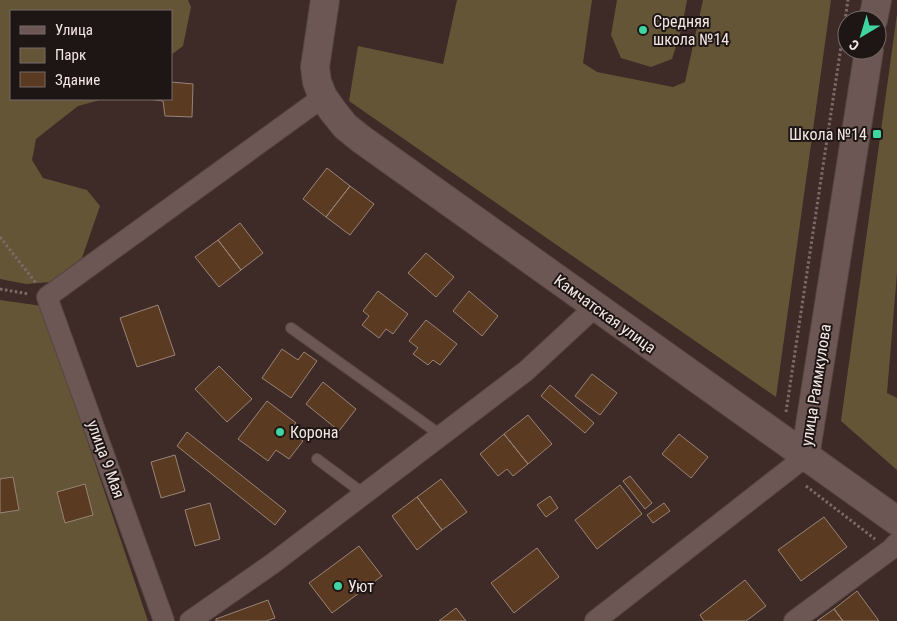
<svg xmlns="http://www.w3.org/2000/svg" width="897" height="621" viewBox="0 0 897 621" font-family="'Roboto Condensed',sans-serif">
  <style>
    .green { fill: #645537 }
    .building { fill: #5b3a22; stroke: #988578 }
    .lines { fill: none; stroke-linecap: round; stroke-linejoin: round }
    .lane-casing { stroke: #564643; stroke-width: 12 }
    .street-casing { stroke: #564643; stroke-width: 22 }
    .secondary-casing { stroke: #564643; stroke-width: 30 }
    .path { stroke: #7d6b69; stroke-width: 3; stroke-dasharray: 2.5 2.5; stroke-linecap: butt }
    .lane { stroke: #6d5754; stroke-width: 10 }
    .street { stroke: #6d5754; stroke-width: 20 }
    .secondary { stroke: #6d5754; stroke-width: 28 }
    .poi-dot { fill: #40d4a2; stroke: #1e1614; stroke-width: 2 }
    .labels { text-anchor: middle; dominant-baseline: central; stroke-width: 4; stroke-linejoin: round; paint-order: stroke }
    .poi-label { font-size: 16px; fill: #f4e7e5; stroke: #1e1614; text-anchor: start }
    .street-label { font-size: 16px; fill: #f4e7e5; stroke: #1e1614 }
  </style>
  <rect width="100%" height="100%" fill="#3e2a27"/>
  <path class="green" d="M0,0h188l3,7 -8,39 -12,9v-44h-160v88h93l-26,7 -42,33 -4,21 11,18 44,12 13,16 -18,52 -32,24 -24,2 -26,-5z
    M457,0h135l-9,63 14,9 76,15 12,-5 18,-82h128l-55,397 -427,-296 9,-55 85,18z
    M617,0h70l-5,27 -10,32 -21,8 -30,-9 -10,-23z
    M897,14v259l-10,120 10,5v72l-56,-49z
    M0,300l42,6 106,315h-148z"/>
  <path class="building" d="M171,82l22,2 -1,33 -27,-1 -2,-15 -15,-2h23z
    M327,168l23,18 -24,31 -23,-18z
    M350,186l24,18 -24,31 -24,-18z
    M240,223l23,30 -22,17 -23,-30z
    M218,240l23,30 -22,17 -24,-30z
    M426,253l28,24 -18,20 -28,-24z
    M378,291l30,23 -15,20 -7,-5 -7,9 -17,-13 7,-9 -6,-5z
    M469,291l29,25 -16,20 -29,-25z
    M158,305l17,50 -38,12 -17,-49z
    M426,320l31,24 -17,21 -7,-5 -5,5 -15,-11 5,-6 -9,-7z
    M282,349l16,11 6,-8 13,9 -26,37 -29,-20z
    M219,366l33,33 -25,23 -32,-33z
    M592,374l25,19 -17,22 -25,-19z
    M323,382l33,27 -17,22 -33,-27z
    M550,385l44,38 -9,10 -44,-37z
    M267,401l29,22 -6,8 13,10 -14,18 -13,-9 -8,11 -30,-22z
    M528,415l24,29 -24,20 -24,-30z
    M187,432l99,79 -11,14 -98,-79z
    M504,434l24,30 -15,12 -6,-7 -9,7 -18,-22z
    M679,434l29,23 -17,21 -29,-24z
    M175,455l10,36 -24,7 -10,-36z
    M630,476l22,27 -7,6 -22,-28z
    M13,477l6,33 -19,3v-34z
    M441,479l26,33 -25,18 -25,-33z
    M85,484l8,31 -28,8 -8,-31z
    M620,485l22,29 -45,35 -22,-29z
    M550,496l8,12 -12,9 -9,-12z
    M417,497l25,33 -25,20 -25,-34z
    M210,503l10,36 -25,7 -10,-36z
    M664,503l6,8 -17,12 -6,-8z
    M824,517l23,30 -46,34 -23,-31z
    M359,546l23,30 -50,37 -23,-30z
    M537,548l22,29 -45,36 -23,-30z
    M745,580l21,26 -20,15h-42l-4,-6z
    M857,591l22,30h-36l-9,-12z
    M268,600l7,18 -9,3h-50v-2z
    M456,608l10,13h-27z
    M834,609l9,12h-26z"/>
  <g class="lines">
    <defs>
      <path id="lane" d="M291,328l151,108
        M317,459l47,35"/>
      <path id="street" d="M164,621l-117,-324 276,-200
        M190,621l82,-57 254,-193 69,-64
        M595,621l210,-164
        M794,621l96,-71 7,-7"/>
      <path id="secondary" d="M325,0l-10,67 2,15 6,15 10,14 12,15 16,13 536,382
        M873,20l4,-20
        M805,457l64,-407"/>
    </defs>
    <use href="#lane" class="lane-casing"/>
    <use href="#street" class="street-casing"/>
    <use href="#secondary" class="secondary-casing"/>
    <path class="path" d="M0,237l36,46
      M0,289l29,5
      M786,412l62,-412
      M806,486l69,53"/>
    <use href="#lane" class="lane"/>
    <use href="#street" class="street"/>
    <use href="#secondary" class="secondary"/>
  </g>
  <g class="poi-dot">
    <circle cx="643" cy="30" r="5"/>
    <rect x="872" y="129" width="10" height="10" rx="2.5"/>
    <circle cx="280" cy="432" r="5"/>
    <circle cx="338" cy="586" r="5"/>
  </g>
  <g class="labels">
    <g class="poi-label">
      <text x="653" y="21">Средняя<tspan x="653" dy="18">школа №14</tspan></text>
      <text x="867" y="134" text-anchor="end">Школа №14</text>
      <text x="290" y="432">Корона</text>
      <text x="348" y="586">Уют</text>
    </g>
    <g class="street-label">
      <text transform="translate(605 314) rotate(36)">Камчатская улица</text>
      <text transform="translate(816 385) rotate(-81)">улица Раимкулова</text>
      <text transform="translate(106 459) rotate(70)">улица 9 Мая</text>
    </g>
  </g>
  <rect x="10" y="10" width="162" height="90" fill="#1e1614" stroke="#746a68"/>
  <rect x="20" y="26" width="25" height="8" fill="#6d5754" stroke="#746a68"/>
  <text x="55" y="35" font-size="15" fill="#f4e7e5">Улица</text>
  <rect x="20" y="48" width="25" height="15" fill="#645537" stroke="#746a68"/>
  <text x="55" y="60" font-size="15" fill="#f4e7e5">Парк</text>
  <rect x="20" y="72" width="25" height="15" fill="#5b3a22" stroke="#746a68"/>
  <text x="55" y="85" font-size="15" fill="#f4e7e5">Здание</text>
  <g transform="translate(862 35) rotate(218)"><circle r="24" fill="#1e1614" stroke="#746a68"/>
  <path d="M0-4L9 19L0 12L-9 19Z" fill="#40d4a2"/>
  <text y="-8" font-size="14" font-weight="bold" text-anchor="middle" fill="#f4e7e5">С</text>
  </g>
</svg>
